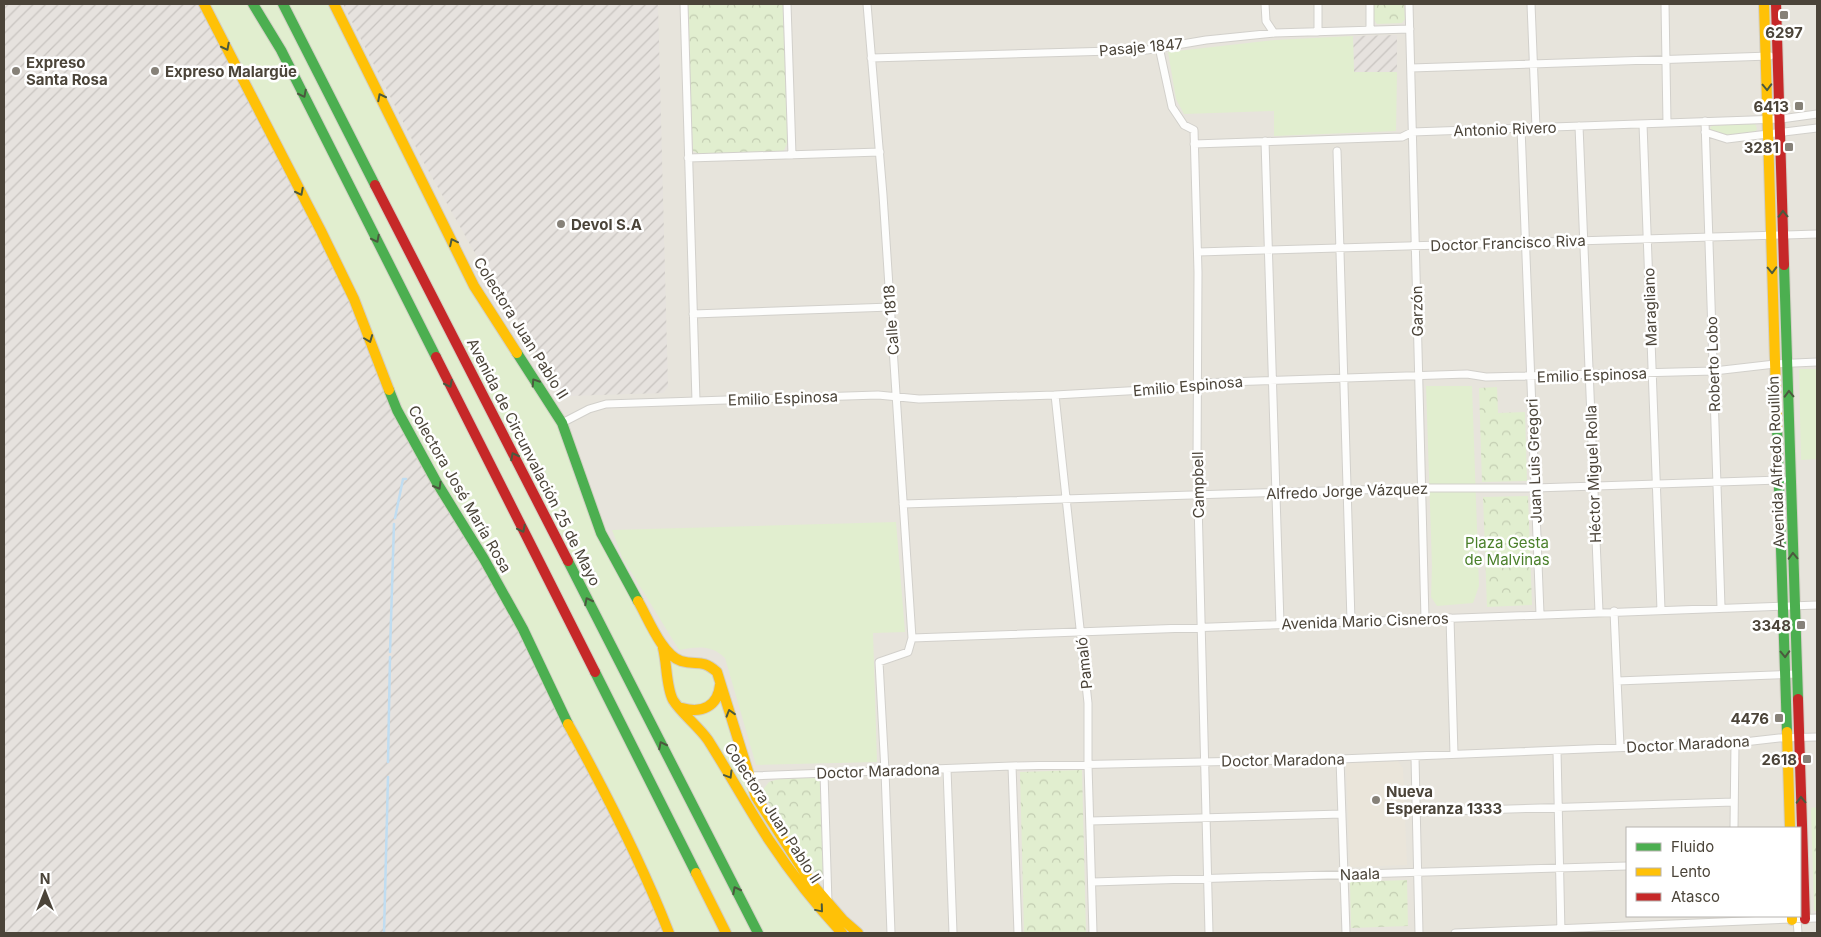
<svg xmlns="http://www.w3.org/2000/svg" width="1821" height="937" viewBox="0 0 1821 937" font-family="Inter,sans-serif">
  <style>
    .residential { fill: #e7e4dc; fill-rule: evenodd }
    .industrial { fill: url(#industrial-furrows) }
    .education { fill: #eae5da }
    .green { fill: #e1eecf }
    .park { fill: url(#park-crowns) }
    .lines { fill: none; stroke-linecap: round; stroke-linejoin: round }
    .stream { stroke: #c0ddf1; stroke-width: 2.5 }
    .street-casing { stroke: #d2d0cb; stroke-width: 9 }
    .fast-casing { stroke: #d3cfc5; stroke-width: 12 }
    .slow-casing { stroke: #d3cfc5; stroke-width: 12 }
    .jam-casing { stroke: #d3cfc5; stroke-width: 12 }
    .street { stroke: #fdfdfc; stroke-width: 7 }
    .fast { stroke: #4caf50; stroke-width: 10 }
    .slow { stroke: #ffc107; stroke-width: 10 }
    .jam { stroke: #c62828; stroke-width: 10 }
    .oneway { stroke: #4b593e }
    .poi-dot { fill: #868178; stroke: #fff; stroke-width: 2 }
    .labels { text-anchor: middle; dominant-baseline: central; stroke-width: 5; stroke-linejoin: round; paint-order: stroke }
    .poi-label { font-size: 15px; font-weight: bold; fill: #4b4439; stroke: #fff; text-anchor: end }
    .street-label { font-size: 15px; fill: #4b4439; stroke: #fff }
    .park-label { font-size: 15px; fill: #4a7f2a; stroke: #fff }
  </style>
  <defs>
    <pattern id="industrial-furrows" width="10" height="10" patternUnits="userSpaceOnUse" patternTransform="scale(1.25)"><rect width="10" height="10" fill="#e6e2de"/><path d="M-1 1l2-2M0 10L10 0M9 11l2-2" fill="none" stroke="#c7c3bf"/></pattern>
    <pattern id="park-crowns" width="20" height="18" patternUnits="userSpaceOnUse" patternTransform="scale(1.25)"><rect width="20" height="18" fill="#e1eecf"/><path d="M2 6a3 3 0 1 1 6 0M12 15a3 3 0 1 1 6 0" fill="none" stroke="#c3cdb2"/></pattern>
  </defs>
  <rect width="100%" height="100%" fill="#f4f2ee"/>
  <path class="residential" d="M204,4h1613v929h-1148zM1627,828h173v88h-173z"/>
  <path class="industrial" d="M4,4h200l280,555 185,374h-665z
    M343,4h315l10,383 -5,6 -96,3 -10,-4 -38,-71 -26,-36 -69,-122z
    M1397,35v37h-43l-1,-36z"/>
  <path class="education" d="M1398,761l5,7 4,97 -57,2 -4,-104z"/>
  <path class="green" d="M204,4h130l140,282 88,137 39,110 68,121 40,11 47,132 41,66 61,70h-189l-129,-267 -121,-215 -65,-152z
    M1353,36l1,36h43l-1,59 -122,5v-25l-90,3 -8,-15 -8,-47 107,-12z
    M1755,123l2,6 -2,3 -28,4 -16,-5 -1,-3 2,-2z
    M1799,369h18v90l-16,1z
    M1426,386h46l7,200 -6,17 -36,3 -6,-9 1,-31z
    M896,522l9,110 -32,1 4,129 -121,3 -31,-107c-14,-14 -29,-11 -46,-8l-57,-93 -10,-27z"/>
  <path class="park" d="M687,4h96l5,138 -5,10 -82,3 -8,-4z
    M1374,4h30l1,15 -3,4 -25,1 -3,-4z
    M1497,387l1,26 27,-1 2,69 -45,1 -3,-94z
    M1528,496l4,109 -45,2 -4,-110z
    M1082,770l4,163h-62l-4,-161z
    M782,778h36l4,3 1,93 -2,8 -43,-63 -16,-28 7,-9z
    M1817,807v104h-3l-3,-103z
    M1407,880l1,46 -57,2 -1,-46z"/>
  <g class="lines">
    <path class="stream" d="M395,518l8,-39h3
      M390,652l4,-128
      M388,762l2,-105
      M384,933l4,-156"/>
    <defs>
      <path id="street" d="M684,4l12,397
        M787,4l5,151
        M867,4l16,191 29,443 -4,14 -29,10 6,109 6,162
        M1265,4l1,17 8,12
        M1318,4v28
        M1370,4v26
        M1409,4l16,615
        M1531,4l5,124
        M1665,4l2,119
        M1159,47l13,60 12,18 10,5 4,142 -1,191 12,470
        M871,58l276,-8 59,-10 68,-7 136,-4
        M1411,68l359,-12
        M1705,121l16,486
        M1643,124l18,486
        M1579,126l20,486
        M1521,128l19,486
        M1705,132l22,7 90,-11
        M1265,141l15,483
        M1194,144l208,-7 10,-5 369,-13 36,-5
        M1337,151l14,470
        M688,158l192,-6
        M1198,252l619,-18
        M693,314l198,-7
        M1055,395l33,308v62l5,168
        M562,423l27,-14 17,-5 272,-9 41,4 136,-4 125,-7 18,-5 269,-9 19,3 228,-6 61,-7 42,-2
        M903,504l518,-16h114l248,-8
        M1614,611l6,136
        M1450,618l4,136
        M912,638l905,-33
        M1617,681l180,-7
        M1557,751l4,182
        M1415,757l4,176
        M1340,759l6,174
        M1012,766l6,167
        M947,769l6,164
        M824,773l4,130
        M750,776l262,-10 328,-7 395,-16 44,-5 38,-1
        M1416,812l318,-10
        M1090,821l252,-7
        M1734,828l1,-85
        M1092,882l535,-16
        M1797,920l1,13
        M1455,933l362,-15"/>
      <path id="fast" d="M253,4l28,46 155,307
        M283,4l92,181
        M1784,265l14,434
        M517,353l45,70 39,110 37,68
        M389,390l8,20 40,73 47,76 39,70 45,95
        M1777,426l10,306
        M568,561l190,372
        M595,672l101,201"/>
      <path id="slow" d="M204,4l117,227 33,68 35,91
        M334,4l140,282 43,67
        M1764,4l13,422
        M638,601c10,17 24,54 43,60 16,5 20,-3 36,11l39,125 56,87 31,36 15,13
        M663,648c4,15 3,39 10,52 8,13 25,26 35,40 21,33 40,68 61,100 22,33 46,64 73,93
        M682,708c20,6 36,-2 38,-23
        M568,724c37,67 73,137 101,209
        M1787,732l3,96
        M696,873l30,60
        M1792,916v4"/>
      <path id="jam" d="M1776,4l8,261
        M375,185l193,376
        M436,357l159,315
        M1798,699l7,220"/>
    </defs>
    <use href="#street" class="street-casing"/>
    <use href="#fast" class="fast-casing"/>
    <use href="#slow" class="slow-casing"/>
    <use href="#jam" class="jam-casing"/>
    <use href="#street" class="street"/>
    <use href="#fast" class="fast"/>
    <use href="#slow" class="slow"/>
    <use href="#jam" class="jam"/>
  </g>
  <defs><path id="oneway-chevron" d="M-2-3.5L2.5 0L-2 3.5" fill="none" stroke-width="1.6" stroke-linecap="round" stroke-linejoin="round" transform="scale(1.25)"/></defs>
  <g class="oneway">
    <use href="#oneway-chevron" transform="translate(226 47) rotate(63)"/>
    <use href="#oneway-chevron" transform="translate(1767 87) rotate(88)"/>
    <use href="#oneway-chevron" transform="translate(303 94) rotate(63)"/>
    <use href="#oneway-chevron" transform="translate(381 97) rotate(-117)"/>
    <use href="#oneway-chevron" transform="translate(300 192) rotate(63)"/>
    <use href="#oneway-chevron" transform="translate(1783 214) rotate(-92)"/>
    <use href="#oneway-chevron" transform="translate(376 239) rotate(63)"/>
    <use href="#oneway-chevron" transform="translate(453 242) rotate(-116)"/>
    <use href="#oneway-chevron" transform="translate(1772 270) rotate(88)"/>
    <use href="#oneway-chevron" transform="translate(369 339) rotate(69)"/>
    <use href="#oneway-chevron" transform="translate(535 382) rotate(-123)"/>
    <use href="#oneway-chevron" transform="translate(449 384) rotate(63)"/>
    <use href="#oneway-chevron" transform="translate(1789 394) rotate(-92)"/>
    <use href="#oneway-chevron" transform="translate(514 456) rotate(-117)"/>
    <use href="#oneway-chevron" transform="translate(438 486) rotate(60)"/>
    <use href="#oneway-chevron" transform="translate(522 529) rotate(63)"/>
    <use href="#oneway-chevron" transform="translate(1793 556) rotate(-92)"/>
    <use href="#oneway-chevron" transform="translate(588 601) rotate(-117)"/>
    <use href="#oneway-chevron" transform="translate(1785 654) rotate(88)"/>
    <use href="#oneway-chevron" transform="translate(730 713) rotate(-107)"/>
    <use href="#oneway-chevron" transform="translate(662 745) rotate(-117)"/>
    <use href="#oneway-chevron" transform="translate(729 775) rotate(59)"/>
    <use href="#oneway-chevron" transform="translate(1801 800) rotate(-92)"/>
    <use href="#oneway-chevron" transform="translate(736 890) rotate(-117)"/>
    <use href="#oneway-chevron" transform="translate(820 909) rotate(50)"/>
  </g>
  <g class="poi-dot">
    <rect x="1779" y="10" width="10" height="10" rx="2.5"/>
    <circle cx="16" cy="71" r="5"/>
    <circle cx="155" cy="71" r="5"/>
    <rect x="1794" y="101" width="10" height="10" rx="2.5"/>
    <rect x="1784" y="142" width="10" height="10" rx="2.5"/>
    <circle cx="561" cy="224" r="5"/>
    <rect x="1796" y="620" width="10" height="10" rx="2.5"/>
    <rect x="1774" y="713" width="10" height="10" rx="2.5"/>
    <rect x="1802" y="754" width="10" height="10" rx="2.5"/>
    <circle cx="1376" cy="800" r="5"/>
  </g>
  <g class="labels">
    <g class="poi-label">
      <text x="1784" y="32" text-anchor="middle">6297</text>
      <text x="26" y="62" text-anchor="start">Expreso<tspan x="26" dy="17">Santa Rosa</tspan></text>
      <text x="165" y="71" text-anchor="start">Expreso Malargüe</text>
      <text x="1789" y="106">6413</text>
      <text x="1779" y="147">3281</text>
      <text x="571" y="224" text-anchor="start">Devol S.A</text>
      <text x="1791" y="625">3348</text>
      <text x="1769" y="718">4476</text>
      <text x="1797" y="759">2618</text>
      <text x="1386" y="791" text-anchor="start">Nueva<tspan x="1386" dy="17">Esperanza 1333</tspan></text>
    </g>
    <g class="street-label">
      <text transform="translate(1141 47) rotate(-5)">Pasaje 1847</text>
      <text transform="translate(1505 129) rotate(-2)">Antonio Rivero</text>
      <text transform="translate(1508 243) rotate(-2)">Doctor Francisco Riva</text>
      <text transform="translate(1650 307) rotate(-92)">Maragliano</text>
      <text transform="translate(1417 311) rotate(-91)">Garzón</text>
      <text transform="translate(891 320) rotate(-94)">Calle 1818</text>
      <text transform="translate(521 328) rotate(58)">Colectora Juan Pablo II</text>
      <text transform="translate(1713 364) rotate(-92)">Roberto Lobo</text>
      <text transform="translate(1592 375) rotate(-2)">Emilio Espinosa</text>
      <text transform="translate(1188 386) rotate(-5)">Emilio Espinosa</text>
      <text transform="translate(783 398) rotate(-2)">Emilio Espinosa</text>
      <text transform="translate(1534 461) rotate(-92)">Juan Luis Gregori</text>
      <text transform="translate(534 462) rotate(63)">Avenida de Circunvalación 25 de Mayo</text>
      <text transform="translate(1776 462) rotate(-92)">Avenida Alfredo Rouillón</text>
      <text transform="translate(1593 474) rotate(-92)">Héctor Miguel Rolla</text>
      <text transform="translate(1198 485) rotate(-91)">Campbell</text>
      <text transform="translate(460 489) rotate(60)">Colectora José María Rosa</text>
      <text transform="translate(1347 491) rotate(-2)">Alfredo Jorge Vázquez</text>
      <text transform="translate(1365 621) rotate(-2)">Avenida Mario Cisneros</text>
      <text transform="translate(1084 663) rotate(-96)">Pamaló</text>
      <text transform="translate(1688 744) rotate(-3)">Doctor Maradona</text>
      <text transform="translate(1283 760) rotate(-1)">Doctor Maradona</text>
      <text transform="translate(878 771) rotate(-2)">Doctor Maradona</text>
      <text transform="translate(773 813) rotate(57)">Colectora Juan Pablo II</text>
      <text transform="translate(1360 874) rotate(-2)">Naala</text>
    </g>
    <g class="park-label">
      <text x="1507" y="542">Plaza Gesta<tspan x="1507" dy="17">de Malvinas</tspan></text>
    </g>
  </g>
  <rect width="1821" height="937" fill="none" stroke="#4b4439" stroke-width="10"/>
  <rect x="1626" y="827" width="175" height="90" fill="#ffffff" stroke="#b7b4b0"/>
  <rect x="1636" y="843" width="25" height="8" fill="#4caf50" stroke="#b7b4b0"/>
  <text x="1671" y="852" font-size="15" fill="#4b4439">Fluido</text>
  <rect x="1636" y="868" width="25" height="8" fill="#ffc107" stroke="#b7b4b0"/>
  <text x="1671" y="877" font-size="15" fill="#4b4439">Lento</text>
  <rect x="1636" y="893" width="25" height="8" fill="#c62828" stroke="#b7b4b0"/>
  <text x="1671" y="902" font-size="15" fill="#4b4439">Atasco</text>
  <g transform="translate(45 892)" stroke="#ffffff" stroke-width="4" paint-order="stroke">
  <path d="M0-4L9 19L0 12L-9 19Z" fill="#4b4439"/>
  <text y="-8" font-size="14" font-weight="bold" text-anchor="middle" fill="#4b4439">N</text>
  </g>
</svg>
